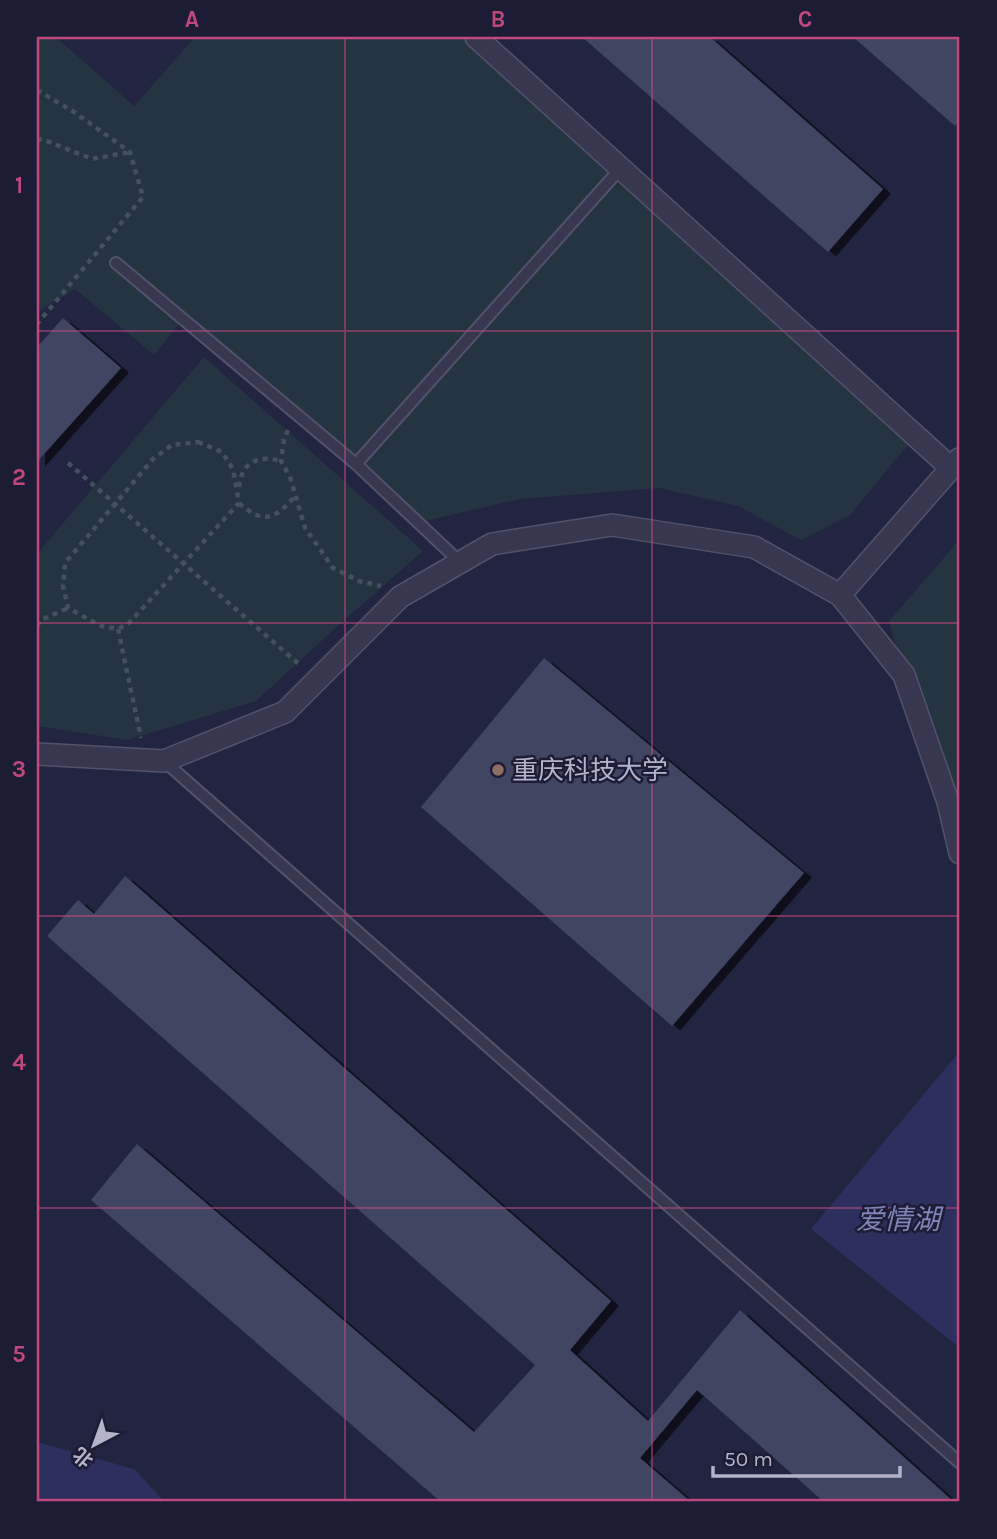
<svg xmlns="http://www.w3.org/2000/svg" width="997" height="1539" viewBox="0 0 997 1539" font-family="Karla,'Noto Sans SC',sans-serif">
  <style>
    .green { fill: #243441 }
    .water { fill: #2d2f5e }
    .building { fill: #414462; filter: url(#shadow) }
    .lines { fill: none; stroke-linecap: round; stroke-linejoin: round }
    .lane-casing { stroke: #52536a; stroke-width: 14 }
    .street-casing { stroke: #52536a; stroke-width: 24 }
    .path { stroke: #43515e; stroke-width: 4.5; stroke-dasharray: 5 5; stroke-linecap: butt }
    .lane { stroke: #373850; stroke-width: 10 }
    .street { stroke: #373850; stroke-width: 21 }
    .grid { fill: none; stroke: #be477c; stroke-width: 2; stroke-opacity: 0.55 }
    .education-dot { fill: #8d6e63; stroke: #1c1d35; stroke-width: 2.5 }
    .labels { text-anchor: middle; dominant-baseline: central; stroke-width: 5; stroke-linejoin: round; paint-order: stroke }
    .poi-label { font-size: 26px; fill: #b3b4ca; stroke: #1c1d35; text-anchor: start }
    .water-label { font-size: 28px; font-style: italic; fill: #8084b8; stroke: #1c1d35 }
    .neatline { fill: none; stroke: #be477c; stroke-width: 2.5 }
    .grid-label { font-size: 23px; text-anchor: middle; font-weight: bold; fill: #be477c }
  </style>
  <defs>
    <filter id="shadow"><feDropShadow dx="8" dy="4.5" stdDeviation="0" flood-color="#0009"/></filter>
  </defs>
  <rect width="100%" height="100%" fill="#222540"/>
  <path class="green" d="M37,37h19l78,69 61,-69h281l439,399 -65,79 -49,25 -63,-34 -79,-18 -139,11 -95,22 -242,-202 -29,36 -79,-66 -38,23z
    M204,357l219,194 -81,71 -86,79 -129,39 -90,-14v-172z
    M960,539v314l-56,-178 -15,-54z"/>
  <path class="water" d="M960,1051v297l-149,-119z
    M37,1442l97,27 31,33h-128z"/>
  <path class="building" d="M582,37h128l173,152 -55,63z
    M853,37h107v83l-5,6z
    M63,318l58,50 -84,94v-115z
    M544,658l260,215 -132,153 -251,-219z
    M125,876l486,425 -41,49 78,71 92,-111 214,192h-130l-127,-112 -57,68 51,44h-250l-350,-302 46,-56 337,288 61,-67 -488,-429 31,-36 16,14z"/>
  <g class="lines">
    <defs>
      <path id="lane" d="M116,263l240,201 104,98
        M356,464l264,-295
        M164,761l796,702"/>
      <path id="street" d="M476,37l475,431
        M840,595l119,-136
        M37,754l127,7 121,-49 115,-115 92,-53 120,-19 142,22 86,48 64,80 44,127 12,51"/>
    </defs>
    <use href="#lane" class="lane-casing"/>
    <use href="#street" class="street-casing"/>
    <path class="path" d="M37,90l37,22 56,40 13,45 -106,127
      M37,140l5,-1 50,20 38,-7
      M37,182v6
      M288,430l-4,9 -3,22 9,16 15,51 28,40 26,13 22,5
      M198,442l24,10 11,17 6,34 -110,120 -11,6 -17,-3 -33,-18 -5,-22 2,-23 88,-104 19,-14z
      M68,463l232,202
      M239,487c3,-26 20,-32 42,-26
      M239,503c23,21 36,17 55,-6
      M37,626l4,-6 27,-12
      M118,629l23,109"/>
    <use href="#lane" class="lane"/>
    <use href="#street" class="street"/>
  </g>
  <path class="grid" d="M345,37v1465M652,37v1465M37,331h923M37,623h923M37,916h923M37,1208h923"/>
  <circle class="education-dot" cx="498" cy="770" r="7"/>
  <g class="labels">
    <g class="poi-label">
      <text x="512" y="770">重庆科技大学</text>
    </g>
    <g class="water-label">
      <text x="898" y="1219">爱情湖</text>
    </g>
  </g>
  <rect width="997" height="1539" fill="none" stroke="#1c1d35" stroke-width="77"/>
  <g transform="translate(94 1445) rotate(221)" stroke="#1c1d35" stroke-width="5" paint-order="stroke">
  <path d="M0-5L12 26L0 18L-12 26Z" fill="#b3b4ca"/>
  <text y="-10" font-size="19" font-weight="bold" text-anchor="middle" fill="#b3b4ca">北</text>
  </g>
  <path d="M713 1466v10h187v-10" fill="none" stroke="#b3b4ca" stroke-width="3.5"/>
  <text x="724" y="1466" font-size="21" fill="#b3b4ca" stroke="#1c1d35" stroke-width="5" paint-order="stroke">50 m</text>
  <rect x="38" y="38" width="920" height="1462" class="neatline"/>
  <g class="grid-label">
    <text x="192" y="27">A</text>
    <text x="498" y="27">B</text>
    <text x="805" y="27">C</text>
    <text x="19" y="193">1</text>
    <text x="19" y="485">2</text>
    <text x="19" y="777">3</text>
    <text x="19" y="1070">4</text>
    <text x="19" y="1362">5</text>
  </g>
</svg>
